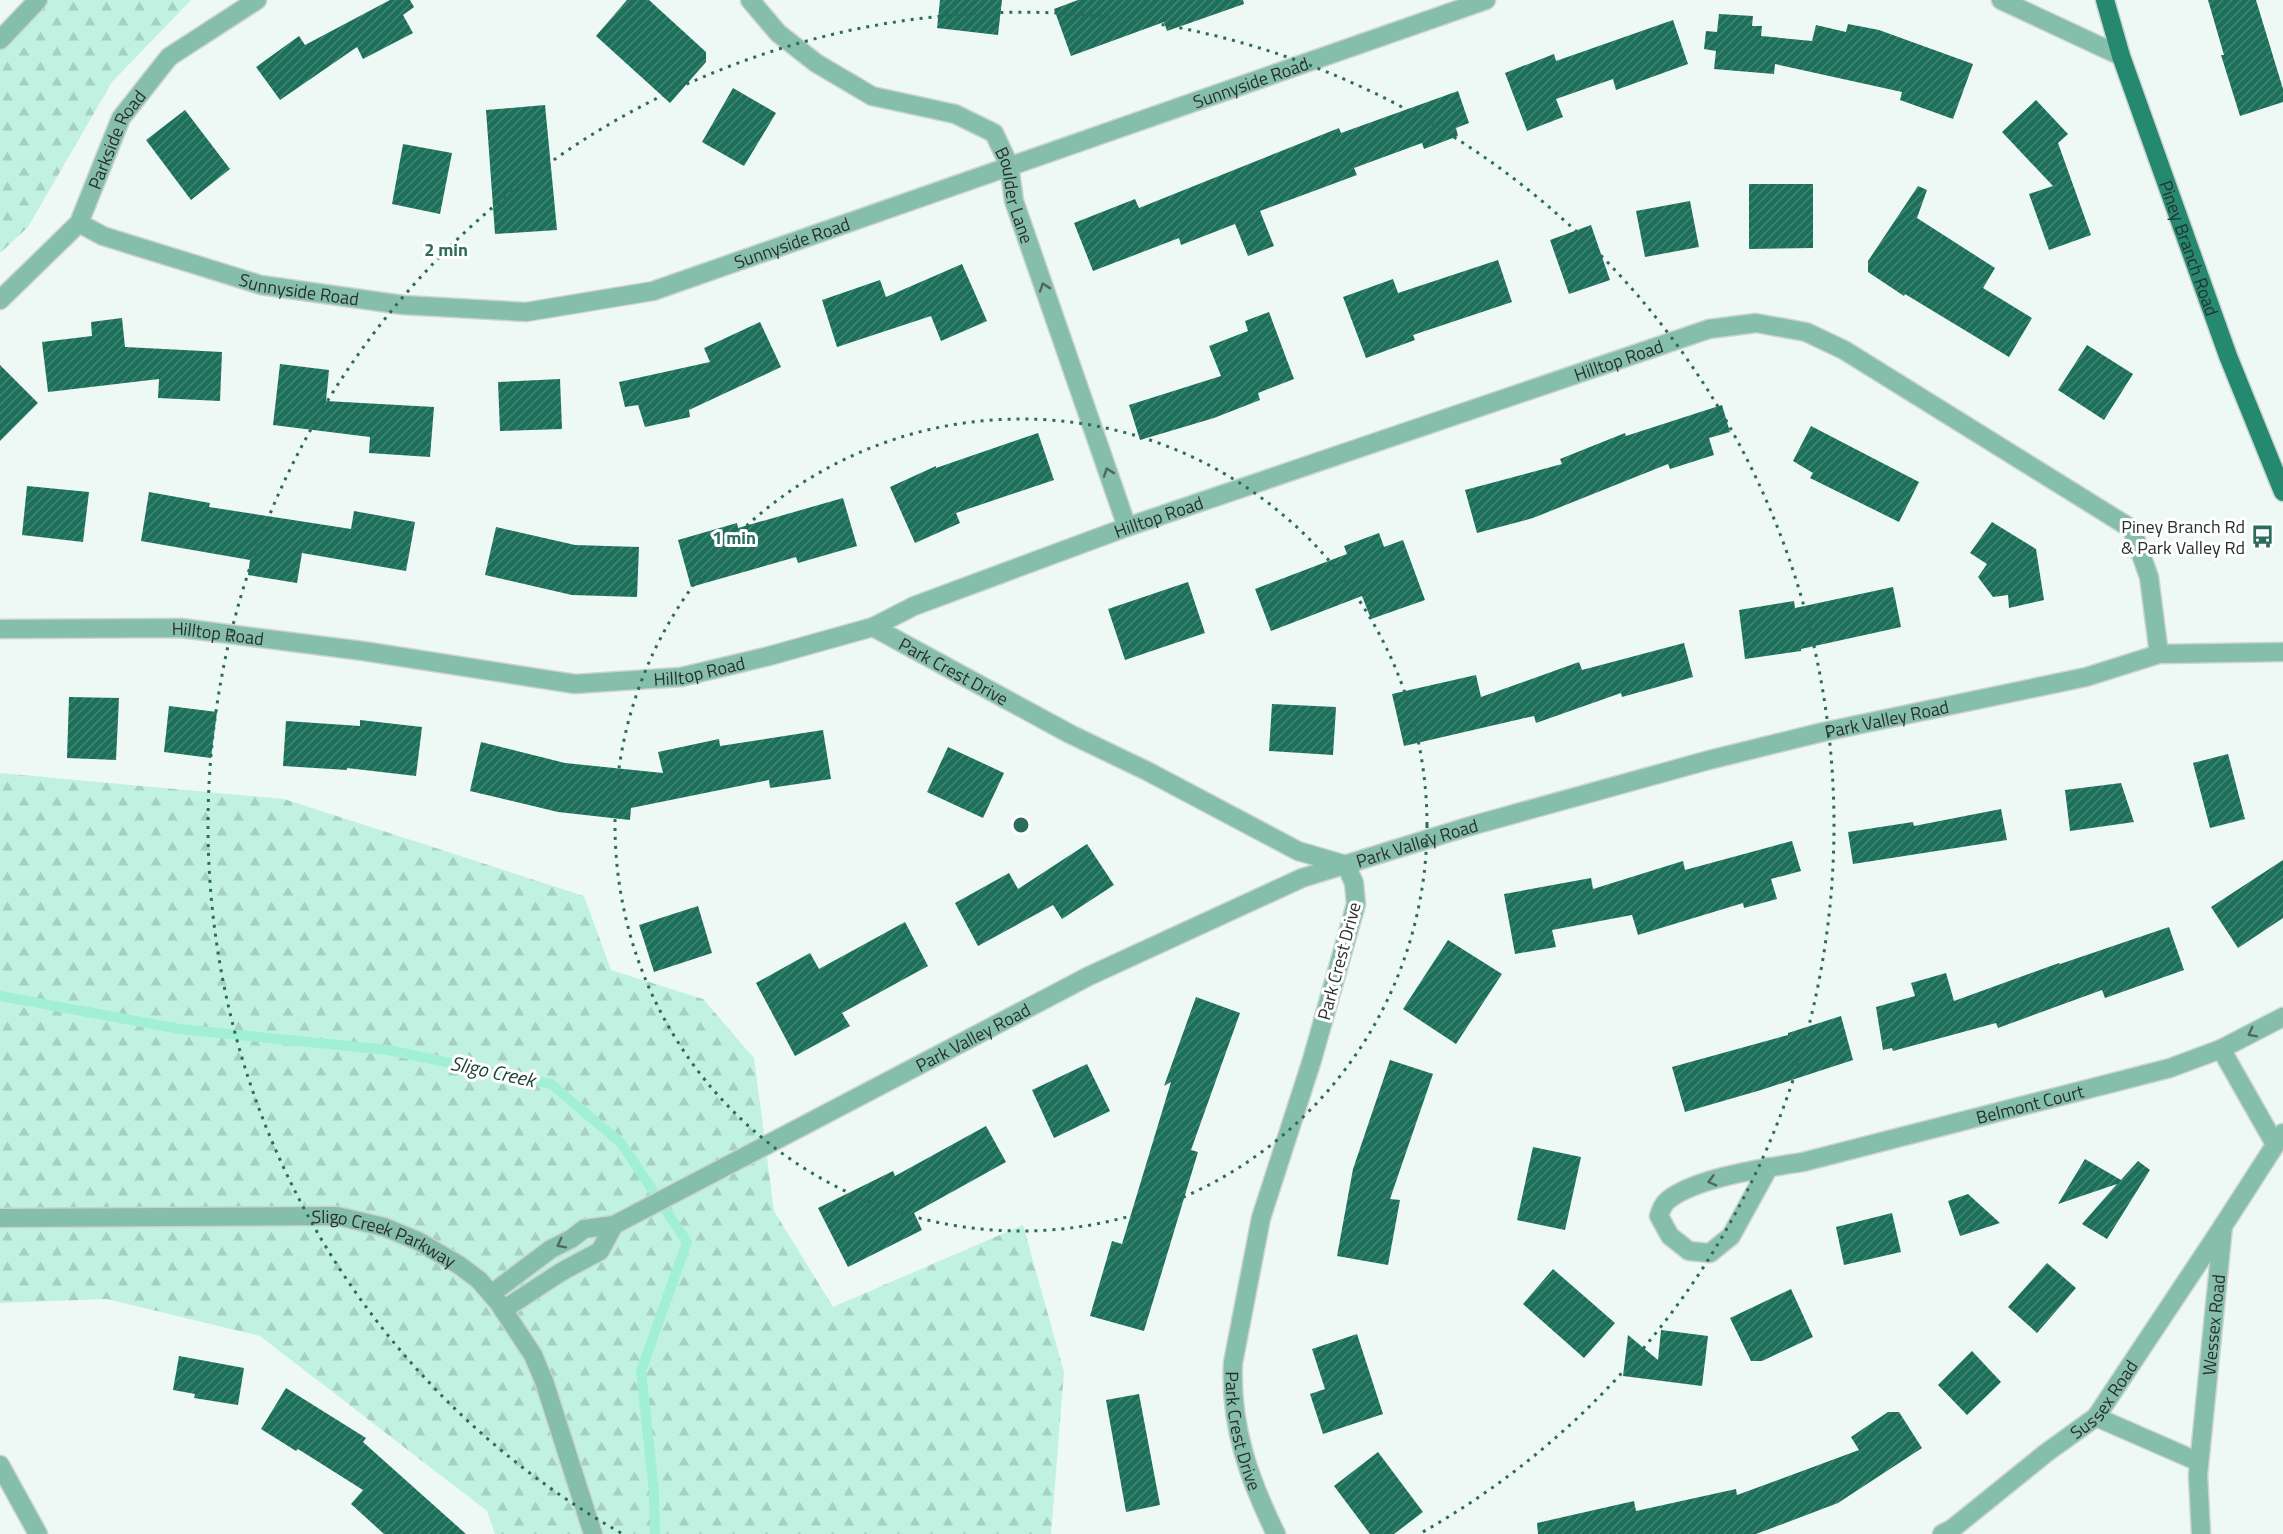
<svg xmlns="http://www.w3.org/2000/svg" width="2283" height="1534" viewBox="0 0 2283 1534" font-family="'Titillium Web',sans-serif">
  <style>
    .forest { fill: url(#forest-firs) }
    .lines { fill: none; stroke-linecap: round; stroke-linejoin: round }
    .stream { stroke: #a1f0d6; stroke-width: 10 }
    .building { fill: url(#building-hatch) }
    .minor-casing { stroke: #cbd4d0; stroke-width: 21 }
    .major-casing { stroke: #cbd4d0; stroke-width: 21 }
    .minor { stroke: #85beab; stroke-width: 18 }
    .major { stroke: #24896f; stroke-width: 18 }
    .oneway { stroke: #4f6960 }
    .ring { fill: none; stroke: #2d6c5a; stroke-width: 3; stroke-dasharray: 3 6 }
    .labels { text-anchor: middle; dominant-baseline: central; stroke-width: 6; stroke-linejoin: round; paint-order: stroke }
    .street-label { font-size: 18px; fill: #2b302e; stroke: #fff }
    .poi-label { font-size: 18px; fill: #2b302e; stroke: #fff; text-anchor: end }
    .water-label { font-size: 20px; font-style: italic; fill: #1b3f34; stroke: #fff }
    .centre { fill: #2d6c5a; stroke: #fff; stroke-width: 3 }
    .ring-label { font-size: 18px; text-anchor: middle; font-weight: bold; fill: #2d6c5a; stroke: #fff; stroke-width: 6; stroke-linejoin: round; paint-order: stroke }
  </style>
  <defs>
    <pattern id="forest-firs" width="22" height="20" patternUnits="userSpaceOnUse" patternTransform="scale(1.5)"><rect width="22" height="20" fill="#c1f2e1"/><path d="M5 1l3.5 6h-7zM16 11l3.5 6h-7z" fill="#a6d0c1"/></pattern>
    <pattern id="building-hatch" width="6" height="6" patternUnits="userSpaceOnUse" patternTransform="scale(1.5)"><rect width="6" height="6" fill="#1c705a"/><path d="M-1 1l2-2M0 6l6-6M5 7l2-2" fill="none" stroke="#458474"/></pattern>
  </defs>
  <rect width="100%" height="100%" fill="#eef8f4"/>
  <path class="forest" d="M49,0h142l-79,82 -84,145 -28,26v-203z
    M0,773l284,26 300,97 27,74 92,29 51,59 20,153 59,96 190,-82 41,147 -13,162h-556l-8,-23 -227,-175 -153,-37 -107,4z"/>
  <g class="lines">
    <path class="stream" d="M0,996l180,33 208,21 163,34 70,59 66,99 -46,129 13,121 1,42"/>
  </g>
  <path class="building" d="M390,0h20l4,7 -11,8 10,18 -50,26 -6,-12 -77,53 -24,-33 43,-31 6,9z
    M627,0h22l57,52v10l-36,41 -74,-67z
    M940,0h62l-4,35 -61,-7z
    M1078,0h165l1,4 -77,27 -3,-9 -93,34 -17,-47z
    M2208,0h48l27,89v13l-43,14 -19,-61h3z
    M1719,14l34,2 -1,10h10l-1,10 51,5 4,-16 30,7 2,-8 31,6 94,34 -20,55 -53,-19 2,-8 -127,-28 -1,10 -60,-5 2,-18 -12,-2 2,-18 11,1z
    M1673,20l15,44 -72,26 -3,-11 -57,20 7,18 -36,14 -22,-58 49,-19 2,7z
    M733,88l43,25 -32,53 -42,-24z
    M1458,91l11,32 -13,5 2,8 -34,13 -2,-6 -68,25 3,7 -97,36 14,35 -26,10 -13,-32 -54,21 -2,-7 -86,33 -19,-48 61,-24 4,9 200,-80 2,5z
    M2036,100l32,34 -10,9 33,92 -42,15 -20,-56 24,-8 -51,-54z
    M545,105l12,125 -62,4 -9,-124z
    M185,110l45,59 -39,31 -45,-60z
    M403,144l49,9 -12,61 -48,-10z
    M1749,184h64v64l-64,1z
    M1918,186l9,4 -10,28 78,50 -12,20 49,30 -23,39 -104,-63 -1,2 -36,-24v-11z
    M1690,201l9,46 -54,10 -9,-46z
    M1591,225l19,55 -41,14 -19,-54z
    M1498,260l14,42 -99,33 2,5 -49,18 -23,-61 50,-18 5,14z
    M962,264l25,57 -46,20 -10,-25 -94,31 -15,-47 58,-20 6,17z
    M1269,312l25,67 -36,14 2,7 -46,18 -74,22 -11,-35 92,-29 -12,-30 39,-15 -3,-10z
    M122,318l3,29 97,5 -2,49 -62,-3 1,-19 -111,13 -6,-50 50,-6 -1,-14z
    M760,322l21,45 -92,43 1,7 -45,10 -7,-22 -13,2 -6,-25 91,-20 -6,-14z
    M2087,345l46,29 -29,46 -46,-30z
    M280,364l49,6 -3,31 108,6 -4,50 -61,-4 1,-16 -97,-12z
    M0,365l38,38 -38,38z
    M560,379l2,50 -62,2 -2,-49z
    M1722,405l8,27 -21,6 5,17 -44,14 -2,-5 -135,54 -56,15 -12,-43 97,-26 -2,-5 65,-26 1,3z
    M1811,426l108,56 -20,40 -89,-44 3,-5 -20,-12z
    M1038,433l16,47 -98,33 4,10 -45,20 -25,-56 46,-21v2z
    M27,486l62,6 -6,50 -61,-7z
    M149,492l61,11 -1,4 142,22 3,-18 61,11 -9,49 -104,-18 -5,30 -49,-8 2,-15 -109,-19z
    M843,498l14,48 -59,17 -2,-6 -105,30 -13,-47 59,-17 1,5z
    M1992,522l44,27 8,51 -35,8 -1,-13 -15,2 -15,-20 9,-13 -17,-11z
    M496,527l79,18 64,2 -2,50 -65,-2 -87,-20z
    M1379,533l5,14 19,-7 22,60 -54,19 -9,-23 -91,35 -16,-42 92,-35 -3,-8z
    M1188,582l17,51 -80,27 -17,-51z
    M1893,587l8,40 -100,22v2l-56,8 -6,-49 55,-9 1,7z
    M1684,643l9,34 -71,20 -1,-4 -85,30 -2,-7 -130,30 -12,-52 84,-19 5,22 98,-35 3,8z
    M69,697l50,1 -3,62 -49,-2z
    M1272,704l64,3 -3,48 -64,-4z
    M169,706l48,6 -6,46 -47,-6z
    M360,720l62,7 -6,49 -69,-8v2l-64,-4 3,-45 74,5z
    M823,730l8,49 -61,9 -1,-8 -138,28 -1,12 -72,-8 -88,-21 11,-49 84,21 98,10 -5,-21 61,-13 1,7z
    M948,747l56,26 -21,45 -56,-26z
    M2228,754l17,65 -35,9 -17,-65z
    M2121,783l13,39 -64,9 -5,-41z
    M2001,809l6,31 -154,24 -5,-32 65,-10 1,4z
    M1792,841l9,30 -30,8 6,20 -33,9 -1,-5 -105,32 -6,-20 -80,15 4,17 -41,7 -11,-60 87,-16 2,11 90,-28 2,9z
    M1087,844l27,41 -52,34 -9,-14 -75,41 -23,-43 54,-30 9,16z
    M2283,860v58l-45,30 -27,-41z
    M698,906l14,47 -58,19 -15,-47z
    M905,922l23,44 -86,47 8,13 -55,30 -39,-73 54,-30 9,16z
    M2169,927l15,43 -79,28 -3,-8 -104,38 -2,-5 -103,28 -1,-3 -9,2 -7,-43 39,-11 -4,-13 35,-10 8,28 105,-38 1,1z
    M1448,940l54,34 -46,70 -53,-35z
    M1196,997l44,16 -49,137 7,2 -54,179 -54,-15 22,-75 10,3 49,-162 -7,4z
    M1841,1016l12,44 -92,30 -76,22 -13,-45 116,-32v-2z
    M1390,1060l43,14 -43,125 10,1 -12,65 -51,-9 16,-87z
    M1087,1064l23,47 -56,27 -22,-48z
    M986,1126l20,36 -92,51 8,17 -74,37 -30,-59 75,-37 2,5z
    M1533,1147l48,10 -16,73 -48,-10z
    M2085,1159l36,21 17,-19 12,9 -43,69 -25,-15 35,-40 -59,20z
    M1968,1194l32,29 -40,13 -12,-35z
    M1892,1213l9,39 -57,13 -8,-38z
    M2047,1263l29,25 -39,45 -29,-26z
    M1553,1269l62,54 -31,35 -61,-54z
    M1791,1289l22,48 -51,24h-11l-21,-43z
    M1661,1330l47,6 -6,50 -79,-10 5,-41 30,25z
    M1357,1334l26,80 -60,20 -13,-40 15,-5 -13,-40z
    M1972,1351l29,31 -34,33 -29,-30z
    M179,1356l65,12 -6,37 -44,-7 1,-4 -22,-4z
    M286,1388l80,50 -3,4 103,92h-82l-33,-30 12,-14 -65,-41 -2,2 -35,-22z
    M1139,1394l21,111 -34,7 -20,-112z
    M1888,1412h11l23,36 -84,55 -82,31h-218l-1,-11 97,-22 2,10 100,-22 1,6 122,-45 -8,-13z
    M1378,1452l45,60 -29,22h-24l-36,-48z"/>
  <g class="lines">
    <defs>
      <g id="minor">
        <path id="s1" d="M750,0l28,33 38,30 56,33 83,18 39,19 15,32 5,36 113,326"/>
        <path d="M2001,0l120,56"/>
        <path d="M0,40l38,-40"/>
        <path id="s2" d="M79,223l24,13 158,49 142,20 123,7 127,-21 833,-291"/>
        <path id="s3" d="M0,300l79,-77 42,-105 48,-61 88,-57"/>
        <path id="s4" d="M873,627l197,107 77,37 151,80 48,14 8,18 2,21 -44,156 -51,158 -28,145c-3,63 16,116 43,171"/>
        <path id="s5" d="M0,629l181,-1 182,23 212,33 106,-7 88,-21 104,-29 41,-21 213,-79 582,-198 47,-6 50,9 38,18 288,179 17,48 10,77"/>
        <path d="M2221,1049l54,95"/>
        <path id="s6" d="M1769,1167l-38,69 -21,17 -21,-2 -19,-15 -11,-20c2,-6 4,-12 9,-16 29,-23 98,-32 135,-38l367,-94 51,-19 62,-32"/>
        <path id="s7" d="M0,1218l337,-2 47,11 34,14 41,24 20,15 19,22 35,53 11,26 49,153"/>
        <path id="s8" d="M491,1294l60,-45 20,-10 13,-10 30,-4 475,-249 213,-98 165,-51 242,-67 114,-28 263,-55 73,-23 124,-2"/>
        <path d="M503,1310l58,-38 39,-21 14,-26"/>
        <path d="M2096,1417l103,45"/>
        <path d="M0,1465l38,69"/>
        <path id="s9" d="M1942,1534l10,-5 94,-76 50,-36 127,-191"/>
        <path id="s10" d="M2201,1534l-3,-59 25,-249 60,-93"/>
      </g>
      <g id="major">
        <path id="s11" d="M2105,0l16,56 107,300 55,136"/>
      </g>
    </defs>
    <use href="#minor" class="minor-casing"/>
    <use href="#major" class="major-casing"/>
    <use href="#minor" class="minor"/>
    <use href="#major" class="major"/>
  </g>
  <defs><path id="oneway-chevron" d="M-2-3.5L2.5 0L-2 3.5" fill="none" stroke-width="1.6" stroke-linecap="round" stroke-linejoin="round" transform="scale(1.5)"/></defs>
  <g class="oneway">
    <use href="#oneway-chevron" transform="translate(1044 287) rotate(-109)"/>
    <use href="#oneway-chevron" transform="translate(1108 472) rotate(-109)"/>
    <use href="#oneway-chevron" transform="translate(2252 1033) rotate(153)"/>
    <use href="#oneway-chevron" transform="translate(1712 1181) rotate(165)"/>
    <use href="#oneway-chevron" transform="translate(561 1244) rotate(153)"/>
  </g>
  <g class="ring">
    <circle cx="1021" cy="825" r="406"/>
    <path d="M621 1533A813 813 0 1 1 1421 1533"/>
  </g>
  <defs>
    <symbol id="bus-bare" viewBox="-9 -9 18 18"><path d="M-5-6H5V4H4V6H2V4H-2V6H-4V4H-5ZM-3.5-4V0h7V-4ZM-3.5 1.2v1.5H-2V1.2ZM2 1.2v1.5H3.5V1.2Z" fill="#2d6c5a" stroke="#fff" stroke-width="2.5" paint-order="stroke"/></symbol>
  </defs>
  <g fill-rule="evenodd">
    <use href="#bus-bare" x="2246" y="520" width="33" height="33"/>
  </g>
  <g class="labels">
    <g class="street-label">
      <text stroke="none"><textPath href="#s2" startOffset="1221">Sunnyside Road</textPath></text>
      <text stroke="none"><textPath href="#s3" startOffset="202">Parkside Road</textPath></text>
      <text stroke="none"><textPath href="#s1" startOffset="351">Boulder Lane</textPath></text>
      <text stroke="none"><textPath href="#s2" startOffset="735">Sunnyside Road</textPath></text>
      <text stroke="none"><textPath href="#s11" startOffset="262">Piney Branch Road</textPath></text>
      <text stroke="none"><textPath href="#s2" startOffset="231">Sunnyside Road</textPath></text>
      <text stroke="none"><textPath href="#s5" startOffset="1676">Hilltop Road</textPath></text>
      <text stroke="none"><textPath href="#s5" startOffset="1190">Hilltop Road</textPath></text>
      <text stroke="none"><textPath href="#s5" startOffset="218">Hilltop Road</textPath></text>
      <text stroke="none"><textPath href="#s5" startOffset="704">Hilltop Road</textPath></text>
      <text stroke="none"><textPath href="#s4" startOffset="92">Park Crest Drive</textPath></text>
      <text stroke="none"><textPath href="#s8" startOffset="1521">Park Valley Road</textPath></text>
      <text stroke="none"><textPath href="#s8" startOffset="1035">Park Valley Road</textPath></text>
      <text transform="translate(1339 961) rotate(-75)">Park Crest Drive</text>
      <text stroke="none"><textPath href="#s8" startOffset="549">Park Valley Road</textPath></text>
      <text stroke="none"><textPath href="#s6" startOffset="568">Belmont Court</textPath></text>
      <text stroke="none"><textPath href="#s7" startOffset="388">Sligo Creek Parkway</textPath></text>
      <text stroke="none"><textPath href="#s10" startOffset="210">Wessex Road</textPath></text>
      <text stroke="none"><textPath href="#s9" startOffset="212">Sussex Road</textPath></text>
      <text stroke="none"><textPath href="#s4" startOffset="1116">Park Crest Drive</textPath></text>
    </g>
    <g class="poi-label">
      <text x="2245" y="526">Piney Branch Rd<tspan x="2245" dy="21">&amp; Park Valley Rd</tspan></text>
    </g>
    <g class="water-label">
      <text transform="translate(493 1071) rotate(12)">Sligo Creek</text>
    </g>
  </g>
  <circle cx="1021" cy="825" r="9" class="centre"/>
  <g class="ring-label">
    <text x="446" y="256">2 min</text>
    <text x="734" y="544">1 min</text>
  </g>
</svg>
